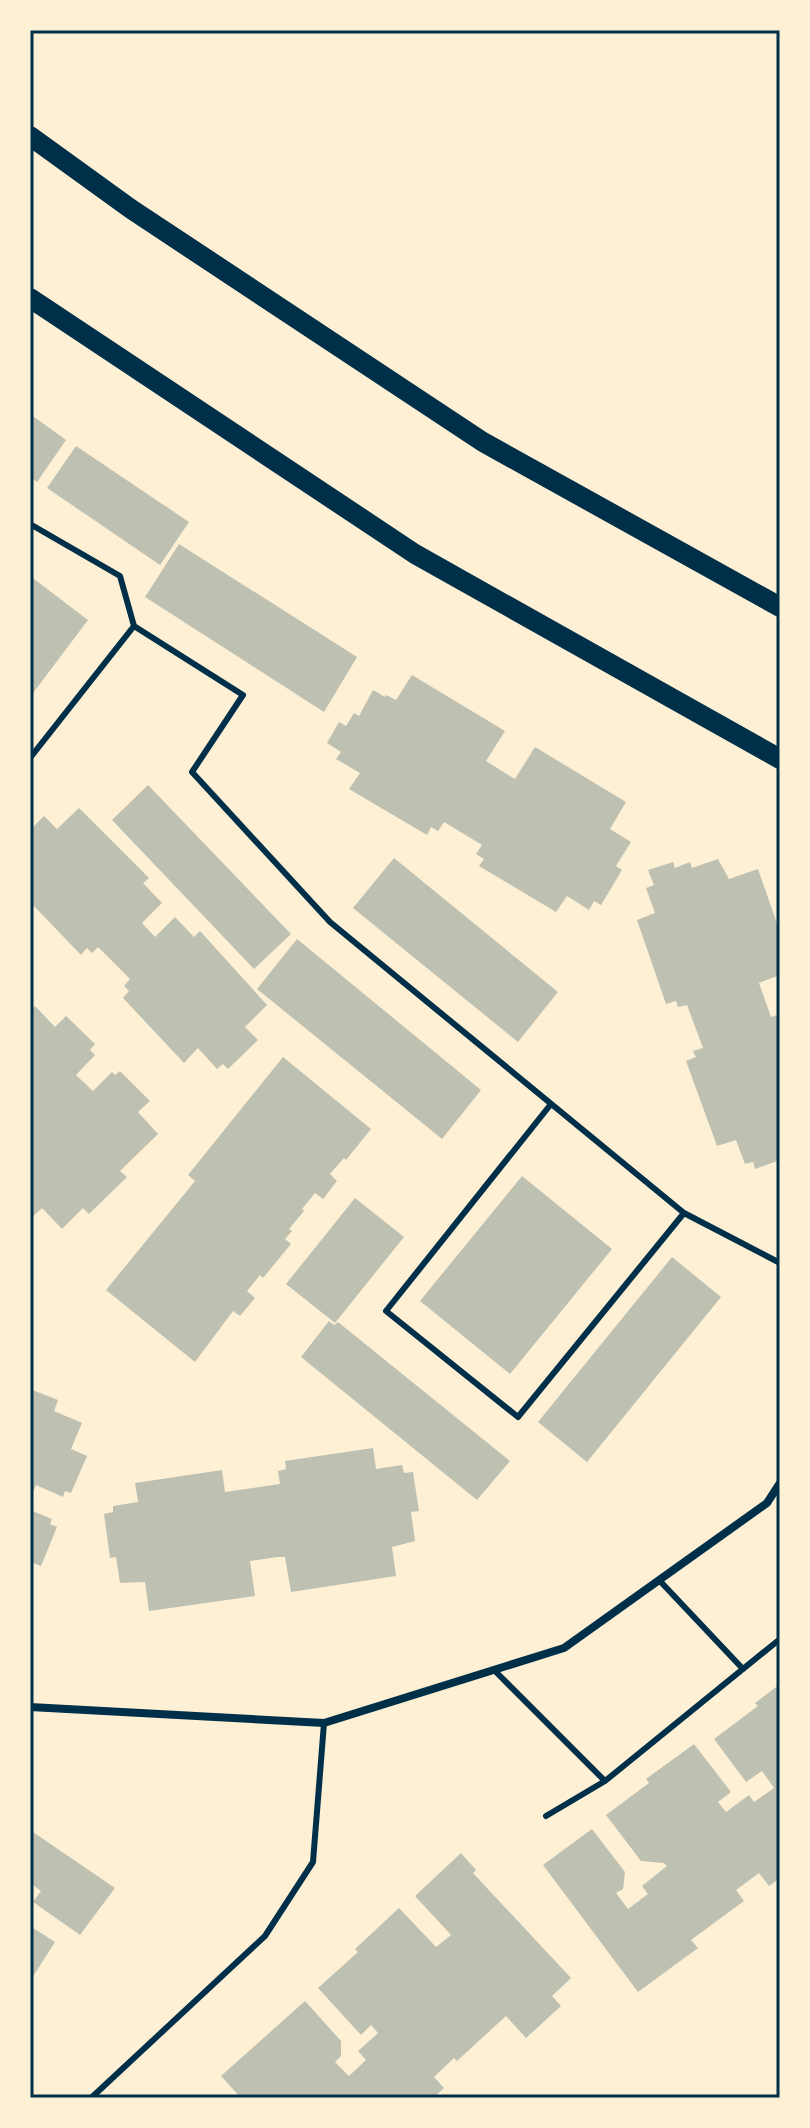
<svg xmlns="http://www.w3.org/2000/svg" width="810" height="2128" viewBox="0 0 810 2128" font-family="'Nunito Sans',sans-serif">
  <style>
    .building { fill: #bec0b2 }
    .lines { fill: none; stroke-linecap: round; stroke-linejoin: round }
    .service { stroke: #003049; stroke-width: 6 }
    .minor { stroke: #003049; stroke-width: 8 }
    .primary { stroke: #003049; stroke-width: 20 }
    .neatline { fill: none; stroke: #003049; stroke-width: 3 }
  </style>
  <rect width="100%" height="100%" fill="#fdf0d5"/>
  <path class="building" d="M30,414l36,26 -29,42 -7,-5z
    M76,446l113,76 -29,43 -113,-77z
    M179,544l178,113 -33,55 -179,-115z
    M30,576l58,44 -58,77z
    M412,675l93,56 -19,30 29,18 20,-32 91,55 -16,27 21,13 -15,24 6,4 -21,35 -7,-4 -5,9 -22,-14 -11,16 -77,-46 5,-7 -8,-5 6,-9 -38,-23 -6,9 -7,-4 -4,8 -78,-46 11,-16 -24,-14 5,-7 -14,-9 12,-21 7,4 8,-13 5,3 14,-26 12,7 1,-2 10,5z
    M148,785l143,149 -37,35 -142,-149z
    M79,808l70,70 -6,5 19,20 -20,20 13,14 20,-20 19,20 6,-6 67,74 -22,22 13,13 -30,29 -5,-5 -6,5 -19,-21 -14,15 -61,-65 6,-7 -5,-5 6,-7 -32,-32 -6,6 -5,-5 -6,7 -51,-53v-24l3,-2 -3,-3v-49l3,3 11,-11 13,13z
    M394,858l164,134 -40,50 -165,-134z
    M718,859l11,20 29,-10 22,63v43l-21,8 12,34 9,-3v146l-25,9 -2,-7 -8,2 -9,-24 -19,6 -31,-85 10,-4 -3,-6 10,-3 -16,-43 -9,2 -2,-6 -10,3 -29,-84 18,-7 -9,-25 8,-3 -6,-15 25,-8 2,6 15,-6 2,6z
    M297,939l184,151 -39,49 -185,-150z
    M35,1006l20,21 11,-11 29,28 -5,6 5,5 -19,20 17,16 19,-19 3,3 5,-4 30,30 -12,11 20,22 -38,37 7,6 -38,37 -6,-6 -21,21 -20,-21 -12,11v-208z
    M283,1057l88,72 -25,31 -2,-2 -14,16 7,7 -14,18 -8,-6 -13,16 2,2 -15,18 3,2 -7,8 6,5 -28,34 -3,-3 -13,16 8,7 -15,18 -7,-5 -38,51 -89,-72 89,-109 -7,-6z
    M522,1176l90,73 -102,125 -90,-73z
    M355,1198l49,39 -69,86 -49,-39z
    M672,1257l49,40 -134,165 -49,-40z
    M329,1321l5,4 4,-3 172,139 -33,39 -176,-143z
    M30,1389l28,11 -4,11 28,12 -11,26 16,7 -16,37 -6,-2 -2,6 -27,-12 -6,14z
    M373,1448l3,21 26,-4 2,8 9,-1 6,39 -8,1 4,29 -23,6 4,29 -105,16 -6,-35h-8l-27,4 5,35 -106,15 -4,-29 -25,1 -4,-26 -6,1 -6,-44 9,-2v-6l25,-4 -3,-19 87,-13 3,22 55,-8 -2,-13 8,-2 -1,-8z
    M30,1510l22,9 -2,5 7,3 -16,39 -11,-4z
    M780,1684v194l-11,8 -10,-13 -23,17 8,11 -53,39 7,8 -60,44 -95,-127 49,-36 33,43 -2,17 -7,4 12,16 20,-15 -6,-8 25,-20 -3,-3 -23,-2 -35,-46 43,-32 -3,-4 48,-35 37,48 -13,10 8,10 23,-17 5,7 20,-14 -12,-17 -16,11 -32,-43 44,-33 -3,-3z
    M30,1830l85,58 -35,47 -47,-33 8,-11 -11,-8z
    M461,1853l15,17 -3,3 98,105 -19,18 9,10 -35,32 -20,-22 -49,45 -3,-3 -20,19 10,11 -11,10h-192l-20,-22 84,-75 36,40v15l-6,6 14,14 17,-16 -8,-9 20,-18 -7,-8 -10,10 -43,-47 40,-36 -3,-3 44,-41 37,39 15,-12 -36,-39z
    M30,1926l25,16 -25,39z"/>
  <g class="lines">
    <path class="service" d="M30,524l90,52 14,50 109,69 -51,77 138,150 354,291 96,50
      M30,758l104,-132
      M551,1104l-165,207 132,106 166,-204
      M659,1580l84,89
      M494,1670l111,111
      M546,1816l59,-35 175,-142
      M91,2098l174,-162 48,-74 11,-139"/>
    <path class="minor" d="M30,1707l294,16 240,-75 203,-145 13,-20"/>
    <path class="primary" d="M30,136l101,73 352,233 297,165
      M30,298l385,256 365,205"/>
  </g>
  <rect width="810" height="2128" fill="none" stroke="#fdf0d5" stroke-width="64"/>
  <rect x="32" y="32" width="746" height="2064" class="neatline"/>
</svg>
